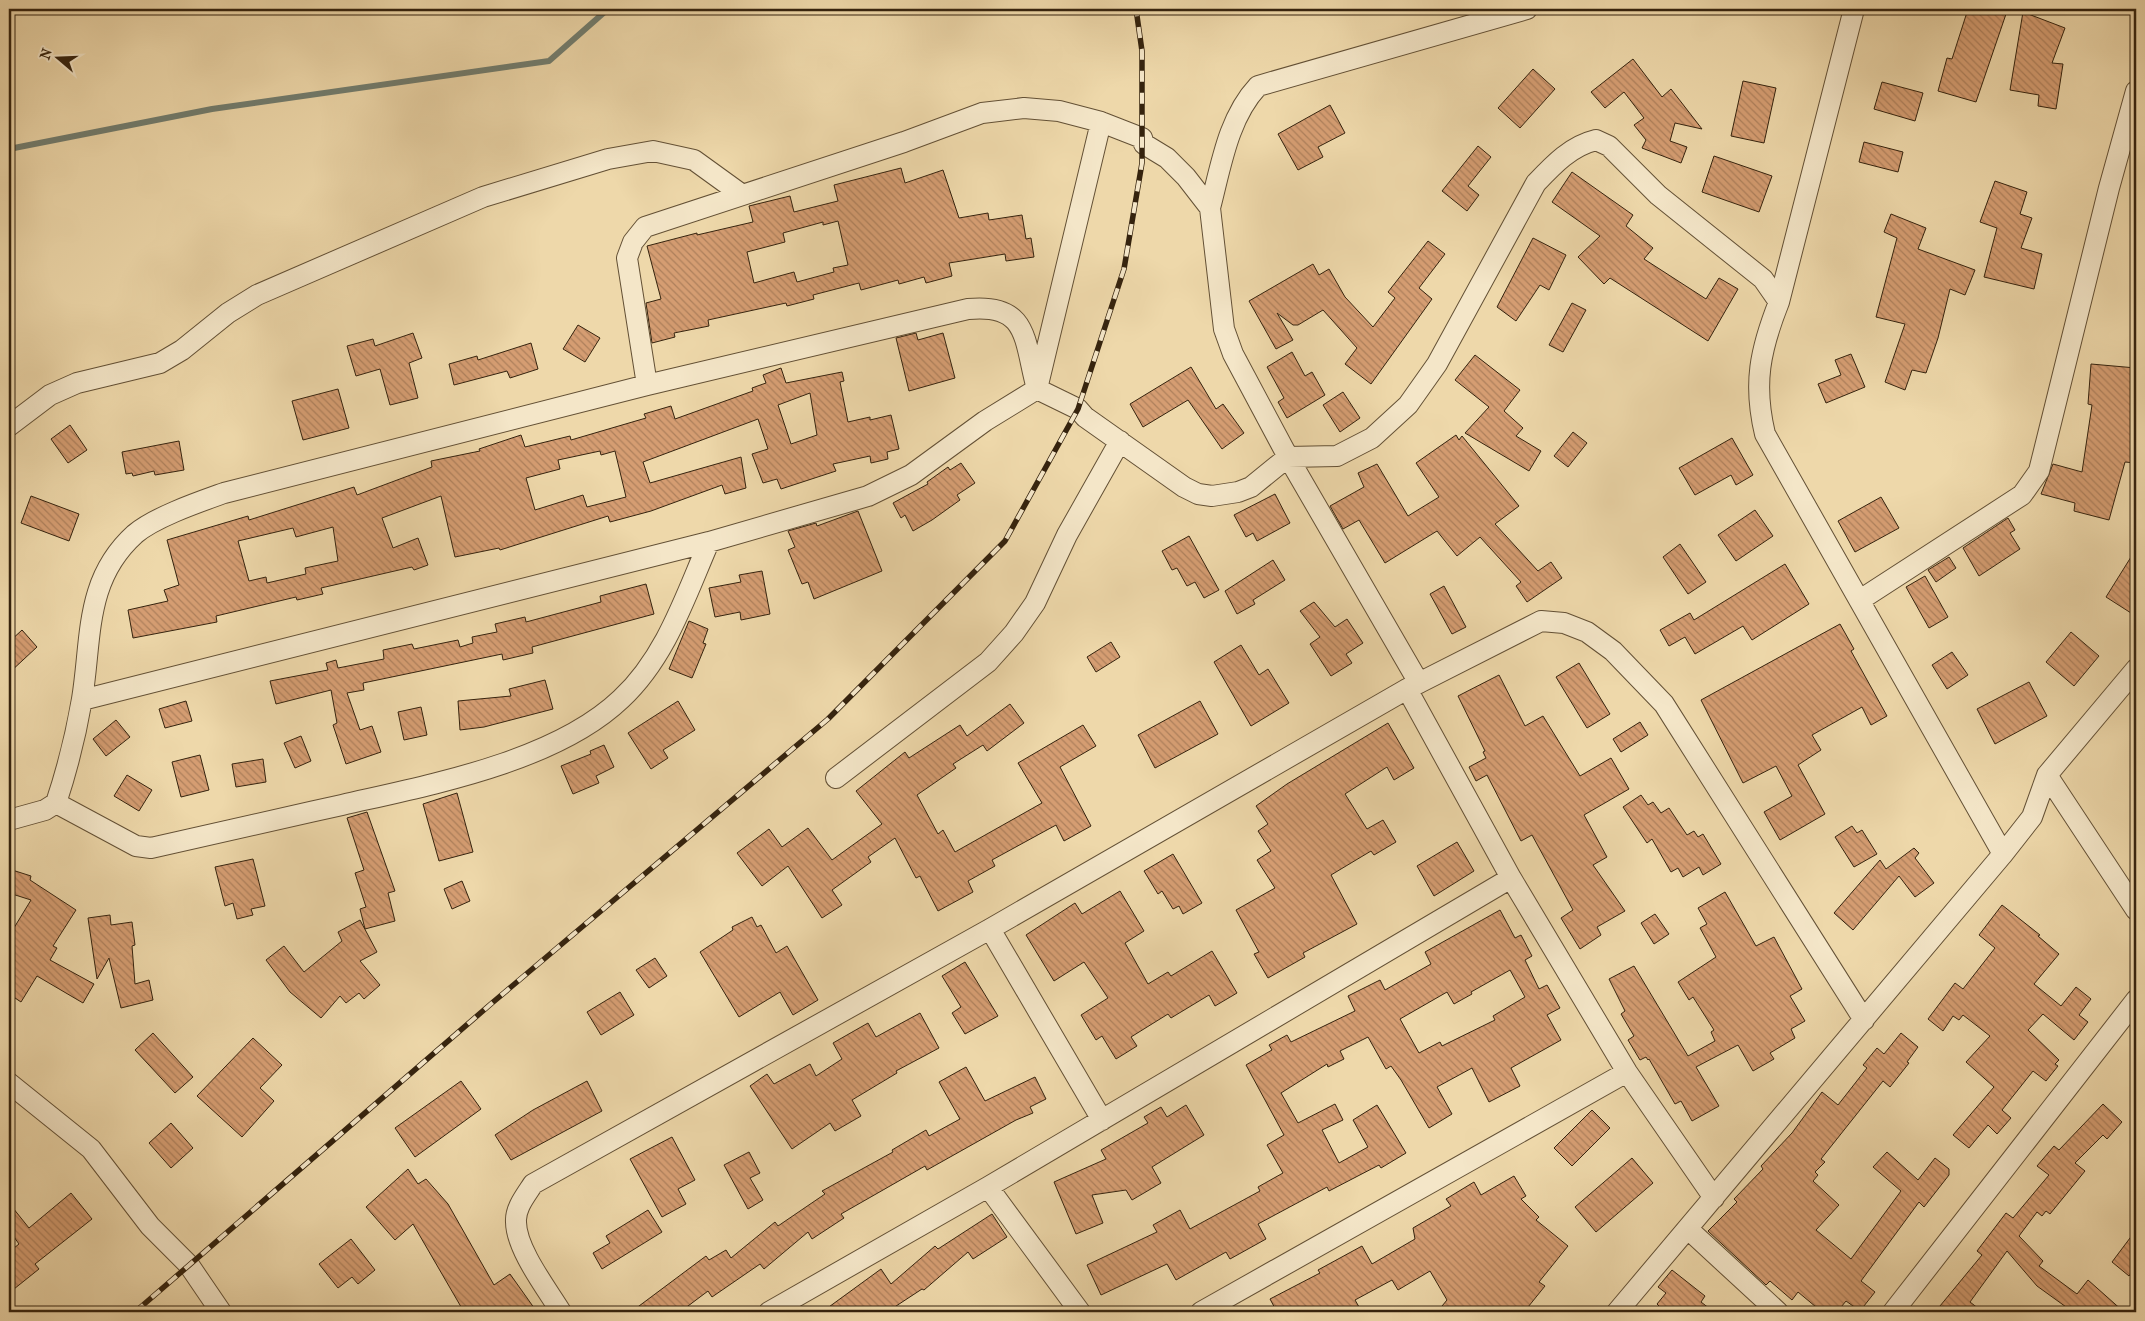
<svg xmlns="http://www.w3.org/2000/svg" width="2145" height="1321" viewBox="0 0 2145 1321" font-family="'IM FELL French Canon',serif">
  <style>
    .lines { fill: none; stroke-linecap: round; stroke-linejoin: round }
    .stream { stroke: #727d6f; stroke-width: 6 }
    .building { fill: url(#building-back-hatch); stroke: #35230e; fill-rule: evenodd }
    .minor-casing { stroke: #635035; stroke-width: 22 }
    .minor { stroke: #f4e6c8; stroke-width: 20 }
    .rail-casing { stroke: #35230e; stroke-width: 5.5 }
    .rail { stroke: #f4e6c8; stroke-width: 4; stroke-dasharray: 11; stroke-linecap: butt }
  </style>
  <defs>
    <pattern id="building-back-hatch" width="6" height="6" patternUnits="userSpaceOnUse" patternTransform="scale(1.25)"><rect width="6" height="6" fill="#d59d72"/><path d="M-1 5l2 2M0 0l6 6M5-1l2 2" fill="none" stroke="#ae805c"/></pattern>
  </defs>
  <rect width="100%" height="100%" fill="#eed8aa"/>
  <filter id="stains"><feTurbulence type="fractalNoise" baseFrequency=".004" numOctaves="4"/><feColorMatrix values="0 0 0 0 .2 0 0 0 0 .09 0 0 0 0 .02 0 0 0 .5 -.17"/></filter>
  <radialGradient id="worn" r=".72"><stop offset=".6" stop-color="#630" stop-opacity="0"/><stop offset="1" stop-color="#630" stop-opacity=".3"/></radialGradient>
  <g class="lines">
    <path class="stream" d="M9,149l203,-40 337,-48 59,-52"/>
  </g>
  <path class="building" d="M1968,9h21l17,5 -30,88 -38,-11 9,-33 5,1z
    M2023,12l42,16 -13,35 11,1 -7,45 -18,-3 1,-11 -29,-5z
    M1633,59l29,38 9,-8 31,40 -27,-6 -5,18 17,6 -6,16 -39,-15 4,-8 -12,-15 10,-7 -20,-26 -19,16 -14,-16z
    M1533,69l22,20 -35,39 -22,-20z
    M1743,81l33,7 -12,55 -33,-7z
    M1882,82l41,11 -8,28 -41,-12z
    M1330,105l15,28 -27,14 5,10 -25,13 -20,-36z
    M1864,142l39,10 -5,20 -39,-10z
    M1478,146l13,11 -23,29 11,9 -12,16 -25,-20z
    M1714,156l58,20 -13,36 -57,-20z
    M901,168l4,15 38,-13 16,48 29,-5 1,7 33,-5 4,24 5,-1 3,19 -28,4 -1,-7 -56,9 3,13 -26,7 -2,-6 -25,7 -1,-4 -37,10 -2,-7 -46,12 1,4 -27,7 -1,-3 -78,17 1,6 -35,7 1,4 -23,6 -6,-40 15,-4 -14,-53 50,-13v2l56,-13 -4,-16 41,-10 4,16 44,-11 -4,-16zM838,221l10,44 -15,3 1,4 -37,10 -3,-10 -40,11 -7,-31 38,-10 -2,-9 40,-11v3z
    M1572,172l61,43 -7,11 27,22 -9,11 62,40 13,-21 19,11 -30,52 -98,-63 -6,6 -26,-27 22,-21 -48,-34z
    M1995,181l32,11 -7,22 12,4 -11,30 21,6 -8,35 -50,-12 13,-49 -17,-6z
    M1891,214l35,14 -8,21 57,21 -10,25 -15,-6 -12,49 -12,35 -14,-3 -7,20 -20,-8 20,-58 -29,-7 21,-79 -13,-6z
    M1533,238l33,17 -17,35 -9,-5 -24,36 -19,-14z
    M1428,241l17,13 -26,34 13,11 -61,85 -26,-20 12,-16 -34,-38 -25,15h-5l-16,-12 16,27 -17,9 -27,-48 64,-37 6,11 10,-6 16,28 28,30 22,-29 -7,-6z
    M1572,303l14,7 -23,42 -14,-7z
    M578,325l22,13 -15,24 -22,-13z
    M413,333l9,25 -13,5 9,35 -28,7 -10,-36 -24,7 -9,-30 26,-7 2,7z
    M916,333l2,7 25,-7 12,45 -46,13 -13,-53z
    M531,343l7,26 -28,9 -3,-7 -53,14 -5,-21 28,-8 1,4z
    M1292,352l13,24 7,-4 13,23 -38,23 -9,-16 6,-4 -17,-31z
    M1851,354l14,33 -39,16 -8,-19 23,-9 -6,-15z
    M1475,355l45,35 -16,21 19,17 -7,8 25,15 -12,20 -64,-38 24,-26 -34,-27z
    M2091,364l45,4v95l-11,-1 -16,58 -35,-9 1,-8 -34,-9 12,-30 29,8 10,-67 -4,-1z
    M1191,367l25,42 7,-5 21,29 -22,16 -34,-49 -45,27 -13,-23z
    M781,368l5,15 56,-11 2,9 -4,1 8,40 22,-5v3l21,-5 8,34 -12,3 1,7 -17,4 -1,-7 -37,8 3,7 -55,18 -4,-10 -14,4 -11,-29 16,-5 -10,-30 -115,43 7,21 91,-26 5,31 -21,6 -3,-9 -71,26 -41,11 -2,-6 -108,34 -1,-2 -44,9 -14,-61 -59,22 11,30 25,-10 10,27 -14,5 -2,-3 -91,21 2,6 -26,6 -1,-3 -80,19 1,6 -84,16 -5,-28 40,-9 -4,-11 15,-5 -12,-45 81,-24 1,4 105,-33 3,8 75,-28 -1,-6 49,-10 -1,-2 42,-14 4,12 45,-11 1,4 75,-22 -2,-4 27,-8 4,13 78,-28 -1,-3 14,-5 -3,-8zM810,393l7,42 -26,9 -13,-39zM600,451l1,4 14,-4 11,46 -39,10 -4,-12 -48,15 -9,-32 34,-9 -2,-9zM333,527l5,34 -33,7 1,6 -39,9 -1,-6 -17,4 -11,-40 55,-13 3,9z
    M338,389l11,39 -46,12 -11,-39z
    M1343,392l17,26 -20,14 -17,-27z
    M70,425l17,25 -19,13 -17,-24z
    M1573,432l14,11 -19,24 -14,-11z
    M1456,435l3,5 3,-4 57,70 -24,18 43,47 13,-9 11,16 -35,24 -11,-16 5,-4 -41,-45 -23,19 -20,-25 -52,32 -26,-43 -16,9 -13,-23 34,-19 -6,-14 19,-9 31,52 31,-19 -23,-34z
    M1732,438l21,37 -17,10 -5,-10 -36,20 -16,-27z
    M179,441l5,29 -29,5 -1,-4 -21,5 -1,-3 -6,1 -4,-22z
    M961,463l14,20 -18,12 3,5 -28,20 -19,11 -8,-16 -4,3 -8,-15 35,-19 -1,-2 21,-15 2,3z
    M1275,494l15,29 -33,18 -4,-8 -7,4 -12,-22z
    M31,496l48,18 -10,27 -48,-18z
    M1881,497l18,31 -44,24 -17,-31z
    M1755,510l18,26 -37,25 -18,-26z
    M858,511l24,60 -68,28 -6,-17 -6,2 -14,-34 7,-3 -7,-16 28,-8 1,3z
    M2008,518l7,12 -5,3 10,16 -41,27 -16,-28z
    M1189,536l30,54 -15,8 -9,-16 -8,4 -10,-18 -5,2 -10,-19z
    M1680,544l26,38 -18,12 -25,-37z
    M2136,549v56l-5,8 -25,-16z
    M1949,557l7,11 -20,14 -8,-12z
    M1273,560l12,20 -32,20 2,4 -18,10 -12,-23z
    M1785,564l24,40 -57,36 -9,-14 -48,28 -10,-17 -16,9 -9,-16 30,-17 4,7z
    M762,571l8,43 -29,6 -1,-8 -25,5 -6,-29 32,-6 -2,-7z
    M1925,576l23,41 -19,11 -23,-41z
    M646,584l8,30 -122,33 1,6 -30,7 -1,-6 -139,29 1,7 -17,3 13,37 12,-4 9,26 -35,12 -13,-39 4,-2 -6,-33 -55,14 -6,-23 58,-11 -2,-7 10,-3 2,8 46,-9 -1,-9 29,-6 2,5 44,-9 2,7 13,-4 -1,-6 25,-5 -2,-8 30,-7 1,5 75,-20 -1,-6z
    M1444,586l22,41 -14,7 -22,-40z
    M1314,602l21,25 12,-8 16,24 -17,11 6,9 -21,13 -21,-32 10,-7 -20,-26z
    M689,621l19,8 -5,14 3,1 -14,34 -23,-9z
    M1840,624l14,25 -3,2 36,65 -16,9 -9,-18 -50,28 9,15 -23,15 27,49 -45,26 -16,-28 28,-16 -16,-30 -33,17 -42,-83z
    M22,630l15,17 -28,26v-31z
    M2071,632l28,24 -25,30 -28,-24z
    M1111,642l9,15 -24,15 -9,-15z
    M1241,645l18,30 9,-6 21,34 -38,23 -37,-64z
    M1952,652l16,23 -21,14 -15,-24z
    M1579,663l31,51 -23,14 -31,-51z
    M1499,675l26,51 18,-10 37,60 31,-18 18,31 -45,26 23,42 -14,8 32,46 -28,16 4,8 -21,14 -19,-31 12,-8 -41,-75 -11,6 -34,-66 -11,6 -7,-14 17,-9 -3,-6 2,-1 -27,-55z
    M545,680l8,29 -69,18 -24,3 -2,-29 53,-5 -2,-7z
    M2029,682l18,34 -52,28 -18,-35z
    M186,701l6,20 -27,7 -6,-19z
    M678,701l17,29 -32,20 5,8 -17,11 -23,-36z
    M1200,701l18,33 -63,34 -17,-33z
    M1010,704l14,19 -37,28 -4,-6 -30,19 3,4 -39,27 21,39 5,-4 12,22 87,-49 -24,-40 65,-38 13,21 -36,21 31,59 -27,15 -8,-16 -64,35 3,6 -27,15 5,11 -35,19 -18,-35 -4,2 -21,-40 -27,19 3,5 -39,28 10,15 -20,13 -34,-52 -26,20 -25,-33 32,-24 13,18 26,-19 24,32 50,-36 -26,-33 49,-39 4,6 51,-33 7,11z
    M421,707l6,28 -23,5 -6,-28z
    M116,720l14,17 -24,19 -13,-17z
    M1640,722l8,13 -27,17 -8,-13z
    M1388,723l26,45 -20,12 -7,-13 -42,27 22,35 16,-9 13,22 -22,13 -3,-4 -40,24 26,49 -54,29 2,4 -37,21 -14,-24 5,-2 -23,-42 39,-22 -18,-28 14,-9 -13,-20 10,-7 -12,-18 31,-22z
    M301,736l10,25 -16,7 -11,-25z
    M604,745l10,22 -18,9 3,7 -26,11 -12,-28 30,-12 -1,-3z
    M200,755l9,35 -28,7 -9,-35z
    M263,759l3,23 -30,5 -4,-23z
    M127,775l25,15 -13,21 -25,-15z
    M457,793l16,59 -34,9 -16,-57z
    M1641,795l7,10 5,-3 8,11 8,-5 18,27 7,-4 4,6 5,-3 18,30 -18,11 -4,-8 -16,10 -5,-9 -7,4 -19,-33 -5,4 -24,-36z
    M367,812l28,79 -7,2 7,28 -30,8 -5,-20 6,-2 -11,-34 9,-3 -17,-52z
    M1852,826l5,7 5,-3 15,24 -23,13 -19,-30z
    M1457,842l17,29 -40,25 -17,-30z
    M1914,848l5,5 -4,5 19,25 -19,14 -16,-21 -46,54 -19,-17 46,-53 6,9z
    M1173,854l29,49 -19,11 -4,-8 -6,3 -11,-18 -4,3 -14,-23z
    M253,859l12,47 -14,3 2,6 -16,4 -4,-16 -8,3 -10,-39z
    M9,869l22,7 -1,4 46,30 -23,36 4,2 -7,12 44,24 -11,19 -46,-27 -16,26 -12,-8v-58l22,-36 -22,-7z
    M462,881l8,20 -18,8 -8,-20z
    M1120,891l24,40 -19,12 23,41 20,-12 3,4 41,-25 25,42 -22,13 -6,-11 -38,23 -3,-4 -37,23 6,9 -21,13 -14,-23 -6,4 -15,-25 27,-17 -24,-36 -30,19 -28,-46 49,-32 7,11z
    M1725,892l31,54 18,-9 28,52 -12,7 15,25 -14,8 4,9 -25,15 4,6 -21,12 -15,-26 -42,22 23,39 -27,15 -11,-20 -6,3 -26,-45 -1,1 -2,-3 -6,3 -12,-20 6,-4 -13,-22 4,-3 -16,-32 25,-13 54,90 27,-15 -4,-9 3,-2 -21,-33 -4,3 -11,-18 38,-25 -16,-29 7,-4 -9,-16z
    M2002,905l38,30 -2,1 21,18 -25,30 27,22 15,-19 15,12 -12,16 9,7 -14,18 -31,-26 -15,16 31,30 -4,4 3,2 -12,15 -13,-10 -31,39 9,8 -14,16 -9,-9 -19,23 -16,-13 41,-48 -28,-25 24,-26 -27,-21 -4,5 -6,-4 -10,15 -15,-12 27,-36 8,6 32,-41 -16,-13z
    M1500,910l15,28 6,-3 11,21 -7,4 14,29 8,-4 13,23 -13,7 14,25 -50,28 9,18 -31,16 -17,-34 -35,19 15,27 -23,14 -28,-48 -10,-14 -5,3 -18,-32 -28,14 4,8 -16,8 -1,-3 -46,29 17,30 37,-19 8,16 -21,10 17,33 29,-16 -15,-27 24,-15 29,48 -25,15 -2,-3 -50,26 -2,-4 -69,37 8,15 -36,20 -4,-7 -50,28 -9,-16 -66,31 -14,-30 70,-33 -4,-7 27,-15 10,19 70,-38 -2,-4 25,-14 -16,-28 17,-10 -38,-70 26,-15 -3,-5 18,-10 4,7 64,-31 -7,-15 32,-16 5,10 46,-26 -6,-12zM1510,970l15,27 -32,19 2,4 -53,26 -2,-4 -21,11 -19,-34 47,-27 7,12 18,-10 -1,-2z
    M1655,914l14,20 -15,10 -13,-21z
    M110,915l1,10 21,-3 3,23 -3,1 3,38 14,-4 4,20 -32,8 -12,-50 -12,21 -9,-61z
    M752,917l5,10 4,-2 15,28 11,-7 31,54 -25,15 -13,-23 -41,25 -39,-65 33,-22 -1,-3z
    M360,920l17,32 -17,9 20,24 -16,14 -5,-6 -13,10 -6,-7 -19,22 -31,-26 -24,-32 18,-14 20,26 38,-31 -4,-9z
    M655,958l12,18 -18,12 -13,-18z
    M965,962l33,54 -33,18 -13,-21 9,-6 -19,-31z
    M620,992l14,23 -33,20 -14,-23z
    M920,1013l19,35 -43,23 1,2 -45,27 9,16 -26,15 -5,-8 -38,26 -42,-63 17,-12 7,10 36,-20 6,12 26,-17 -9,-16 35,-20 8,14z
    M153,1033l40,44 -18,16 -40,-43z
    M1901,1033l17,14 -11,15 2,1 -19,24 -7,-6 -62,78 4,3 -10,10 3,3 -5,6 26,24 -23,25 35,29 50,-68 -28,-24 14,-15 31,28 17,-22 14,11v6l-25,32 -5,-5 -58,79 14,11 -15,19 -14,-10 -9,11h-15l-24,-20 -6,8 -22,-19 -4,4 -58,-54 29,-29 -3,-3 29,-30 -2,-3 31,-33 30,-41 16,13 29,-37 -4,-3 14,-17 7,6z
    M253,1038l29,27 -22,23 14,13 -32,36 -45,-41z
    M966,1067l19,34 50,-24 11,22 -16,8 3,6 -17,7 -89,50 -2,-4 -84,48 3,4 -32,21 -4,-7 -44,37 -4,-5 -48,33 -4,-6 -28,21h-49l75,-56 3,4 17,-10 5,8 44,-36 3,4 47,-32 -3,-3 71,-39 -1,-2 34,-20 3,6 31,-17 -21,-37z
    M461,1081l20,28 -66,48 -20,-29z
    M587,1081l15,30 -91,49 -16,-25 38,-25z
    M2103,1104l19,18 -15,17 -4,-4 -28,28 10,8 -35,43 -4,-3 -4,5 -5,-4 -18,24 24,25 -4,5 38,28 11,-14 36,32h-51l-36,-26 -30,-35 -37,51 13,10h-48l47,-57 -5,-4 29,-38 7,5 36,-43 -12,-9 17,-20 5,4z
    M1186,1105l18,30 -52,32 9,16 -29,17 -6,-10 -34,5 11,28 -27,11 -22,-52 52,-23 -5,-9 47,-27 -4,-6 17,-10 6,10z
    M1592,1110l18,18 -38,38 -18,-18z
    M171,1123l22,25 -22,20 -22,-25z
    M672,1137l23,43 -17,9 8,15 -24,13 -32,-58z
    M749,1152l11,21 -10,5 13,22 -15,9 -24,-44z
    M1632,1158l21,25 -57,49 -21,-25z
    M408,1169l10,15 8,-5 22,25 46,81 16,-11 27,38h-73l-51,-88 -18,16 -29,-33z
    M1514,1176l12,20 -5,3 18,18 -3,3 32,26 -29,36 6,4 -21,26h-87l10,-12 -17,-29 -32,19 -6,-10 -37,20 7,12h-85l-7,-13 50,-26 -2,-3 44,-24 10,18 43,-25 -2,-11 38,-22 -5,-7 28,-17 7,13z
    M71,1193l21,26 -57,45 4,5 -30,24v-41l10,-8 -10,-14v-27l20,25z
    M648,1210l14,22 -60,37 -9,-16 17,-10 -4,-7z
    M992,1214l15,23 -34,22 -5,-7 -44,38 -2,-1 -35,23h-65l59,-43 10,15 44,-38 3,3z
    M2136,1230v37l-7,9 -17,-14z
    M351,1239l24,31 -17,14 -6,-7 -14,11 -19,-24z
    M1672,1270l33,26 -4,6 13,10h-49l-8,-8 9,-11 -8,-6z"/>
  <g class="lines">
    <defs>
      <path id="minor" d="M1854,9l-75,293c-19,48 -26,82 -14,132l238,420
        M1210,208c11,-42 18,-90 48,-122l269,-77
        M647,385l-20,-127 6,-16 12,-15 259,-85 78,-29 42,-5 35,3 42,11 41,16 2,6 23,14 19,19 24,31 14,121 9,25 55,103 131,226
        M1037,389l41,20 7,8 99,70 14,7 14,2 26,-4 13,-5 37,-30 49,-1 35,-18 36,-33 29,-41 99,-181c18,-19 35,-37 60,-43l13,6 49,49 105,84 16,23
        M9,426l41,-31 27,-12 83,-20 22,-13 46,-37 29,-18 226,-98 125,-38 45,-8 41,9 47,34
        M1860,600l162,-105 17,-24 70,-283 27,-97
        M1407,689l104,189
        M82,700l627,-158
        M2047,775l89,135
        M836,778l152,-116 26,-29 21,-30 32,-68 53,-94
        M56,803l80,43 15,2c63,-14 127,-29 191,-43 87,-20 213,-43 279,-106 45,-42 64,-102 88,-157l159,-46 43,-21 74,-54 52,-32 64,-267
        M9,820l36,-10 11,-7c11,-33 20,-69 26,-104 10,-61 2,-119 53,-165 20,-17 64,-32 89,-41l423,-108 321,-76c60,-6 56,30 68,76
        M990,929l112,191
        M9,1083l82,66 59,77 39,39 32,47
        M988,1187l92,125
        M1688,1229l90,83
        M561,1312c-14,-23 -45,-63 -45,-90 -1,-14 10,-27 17,-38l457,-255 417,-240 134,-68 23,2 23,9 26,19 51,53 200,316
        M769,1312l219,-125 523,-309 116,194 87,126
        M1201,1312l426,-240
        M1617,1312l386,-458 29,-37 15,-42 89,-106
        M1893,1312l243,-312"/>
    </defs>
    <use href="#minor" class="minor-casing"/>
    <use href="#minor" class="minor"/>
    <defs>
      <path id="rail" d="M135,1312l357,-309 336,-284 177,-178 73,-132 46,-140 18,-106v-112l-6,-42"/>
    </defs>
    <use href="#rail" class="rail-casing"/>
    <use href="#rail" class="rail"/>
  </g>
  <rect width="2145" height="1321" fill="none" stroke="#eed8aa" stroke-width="30"/>
  <rect x="10" y="10" width="2125" height="1301" fill="none" stroke="#35230e" stroke-width="2.5"/>
  <rect x="15" y="15" width="2115" height="1291" fill="none" stroke="#35230e"/>
  <g transform="translate(58 58) rotate(289)" stroke="#f4e6c8" stroke-width="4" paint-order="stroke">
  <path d="M0-4L9 19L0 12L-9 19Z" fill="#35230e"/>
  <text y="-8" font-size="14" font-weight="bold" text-anchor="middle" fill="#35230e">N</text>
  </g>
  <rect width="100%" height="100%" filter="url(#stains)"/>
  <rect width="100%" height="100%" fill="url(#worn)"/>
</svg>
